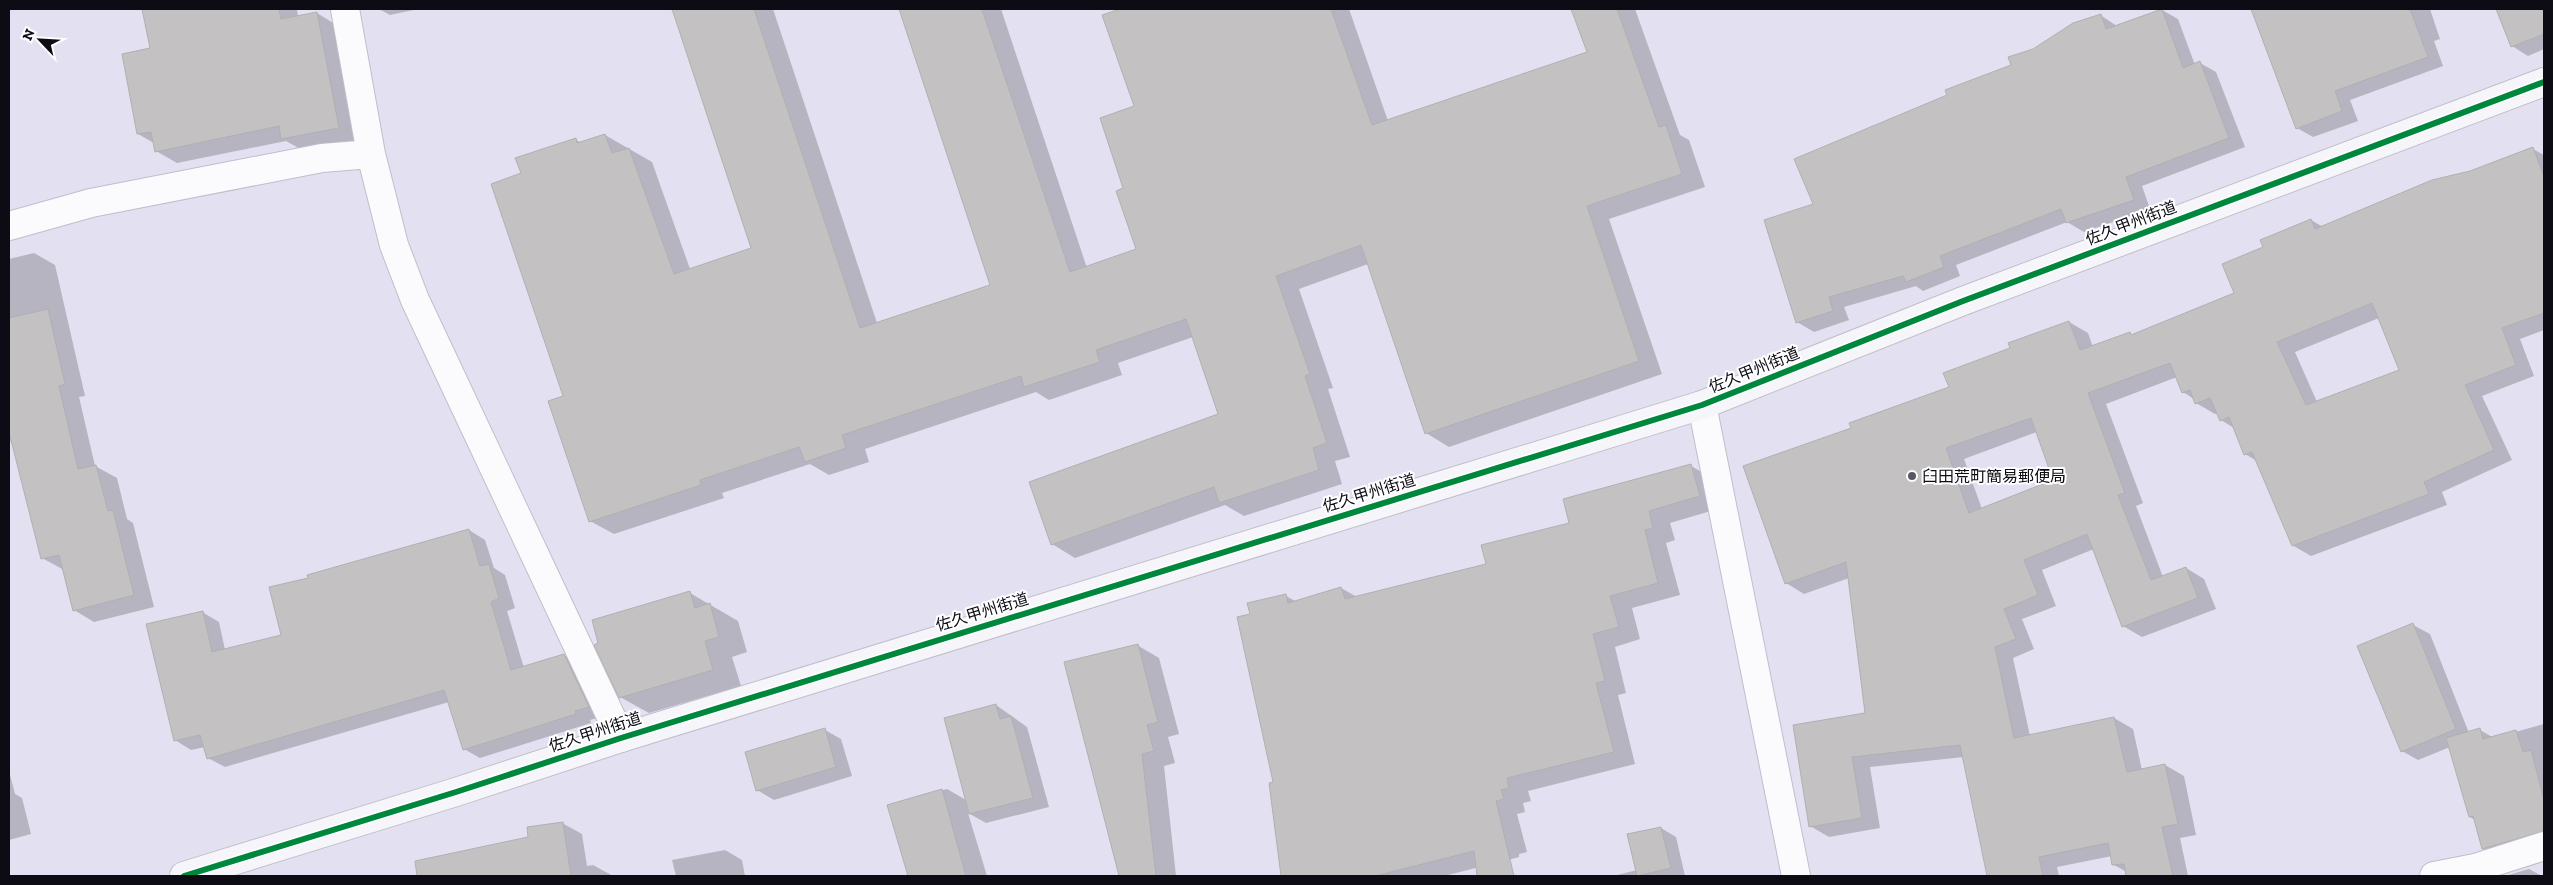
<svg xmlns="http://www.w3.org/2000/svg" width="2553" height="885" viewBox="0 0 2553 885" font-family="'Zilla Slab','Noto Sans JP',serif">
  <style>
    .shadow { fill: #0003; fill-rule: evenodd }
    .building { fill: #c3c1c2; stroke: #b2afb1; fill-rule: evenodd }
    .lines { fill: none; stroke-linecap: round; stroke-linejoin: round }
    .street-casing { stroke: #c0beca; stroke-width: 30 }
    .secondary-casing { stroke: #c0beca; stroke-width: 30 }
    .street { stroke: #fbfafd; stroke-width: 28 }
    .secondary { stroke: #f6f5fa; stroke-width: 28 }
    .cycleway-casing { stroke: #fff; stroke-width: 9 }
    .cycleway { stroke: #00873e; stroke-width: 6 }
    .poi-dot { fill: #585762; stroke: #fff; stroke-width: 2 }
    .labels { text-anchor: middle; dominant-baseline: central; stroke-width: 4; stroke-linejoin: round; paint-order: stroke }
    .street-label { font-size: 16px; fill: #0d0c15; stroke: #fff }
    .poi-label { font-size: 16px; fill: #0d0c15; stroke: #fff; text-anchor: start }
  </style>
  <rect width="100%" height="100%" fill="#e3e1f1"/>
  <path class="shadow" d="M144,9h153l1,8 19,-4 21,13 21,114 -55,11 -18,-10 -109,22 -21,-12 -2,-8 -16,-9 14,-85z
    M379,9h39l-28,6z
    M673,9h100l104,314 115,-38 -92,-276h101l86,259 51,-18 -14,-61 11,-82 -31,-91 20,-7h225l39,112 201,-68 -16,-44h62l45,126 9,5 16,47 -96,32 53,155 -213,73 -23,-14 -58,-169 -69,25 34,99 -5,1 22,68 -15,4 7,23 -98,32 -19,-11 -150,53 -23,-14 168,-129 -27,-78 -75,26 4,12 -73,25 -13,-8 -171,57 4,13 -40,13 -19,-11 -88,29 2,5 -110,36 -24,-13 -26,-124 -41,-223 52,-35 6,4 24,-8 47,27 38,107 63,-21z
    M2253,9h177l10,30 -6,2 9,25 -93,34 8,21 -45,16 -16,-9z
    M2497,9h47v40l-16,7 -16,-10z
    M2162,10l16,9 17,46 5,-2 16,9 29,75 -103,39 8,23 -66,23 -17,-10 -111,43 4,11 -37,15 -7,-5 -72,21 5,13 -35,12 -17,-10 18,-117 134,-110 64,-29 20,-16 67,-35 17,11z
    M2533,149l11,6v175l-24,9 14,37 -52,20 30,64 -70,32 5,13 -136,51 -19,-11 -35,-84 -12,-7 -11,-26 -13,-8 -3,-7 -3,1 -19,-11 -2,-4 -11,-7 -6,-15 -71,27 37,99 -7,3 27,71 23,-9 18,11 12,30 -74,28 -19,-11 -29,-77 -52,21 14,36 -34,13 12,30 -21,9 17,78 84,-18 19,11 9,41 23,-5 19,11 12,59 -16,3 8,38h-61v-4l-13,-7 -2,-9 -55,11 2,9h-71l-24,-119 -94,10 10,61 -51,9 -19,-11 56,-112 -17,-136 -45,16 -18,-11 67,-154 98,-41 60,-39 58,-27 19,11 5,14 37,-13 4,2 102,-42 28,-46 47,-28 12,7zM2379,318l22,53 -84,31 -22,-50zM2037,432l18,49 -73,28 -18,-50z
    M34,253l21,12 30,131 -6,1 16,69 22,12 10,41 6,4 21,84 -60,15 -20,-12 -10,-40 -22,-12 -29,-113 -2,-2 -2,-8v-176z
    M1691,466l21,12 9,30 -51,15 5,17 -9,3 14,52 -48,13 8,31 -25,8 11,46 -8,2 17,69 -107,27 3,10 -8,2 2,9 -8,2 10,38 -8,2v3l-75,19h-162l-12,-92 4,-1 -23,-169 35,-18 11,6 44,-14 16,9 130,-33z
    M469,530l16,10 9,28 11,7 10,33 -8,3 17,57 40,-13 16,10 24,51 -14,4 1,3 -111,35 -16,-9 -15,-47 -224,65 -17,-9 -3,-11 -14,3 -16,-10 27,-128 17,10 6,28 58,-14 27,-57z
    M690,593l48,28 9,31 -15,5 9,29 -92,27 -29,-16z
    M2413,625l17,9 39,99 11,-3 14,8 50,-14v120l-45,14 -16,-9 -8,-29 -5,-3 -20,-70 -32,13 -16,-9z
    M1137,645l22,13 20,76 -11,3 7,26 -11,3 12,110h-56l-54,-213z
    M996,705l31,22 22,80 -63,16 -18,-10 19,63h-78l-20,-70 58,-17 19,11z
    M825,730l16,9 11,37 -78,24 -17,-10z
    M9,771l6,23 7,4 9,36 -22,6z
    M562,823l20,11 5,32 6,-1 20,11h-177l-4,-18 97,-20z
    M1661,828l15,9 9,39h-72l24,-6z
    M725,850l17,10 3,16h-69l-4,-16z
    M2529,869l13,7h-37z"/>
  <path class="building" d="M142,9h137l2,10 36,-7 22,116 -58,11 -2,-13 -124,26 -4,-20 -14,2 -15,-80 28,-6z
    M672,9h82l106,319 130,-43 -91,-276h83l88,263 66,-23 -20,-58 7,-3 -23,-70 34,-12 -32,-91 18,-6h211l41,116 215,-73 -16,-43h46l42,118 7,-2 16,49 -95,32 52,155 -214,73 -64,-189 -85,31 34,98 -5,2 22,67 -14,5 6,22 -100,33 -5,-16 -163,58 -22,-63 189,-68 -32,-95 -90,31 4,12 -76,25 -3,-11 -179,59 4,13 -41,14 -6,-15 -99,33 1,5 -112,37 -41,-121 15,-5 -72,-212 30,-11 -6,-15 61,-20 1,5 28,-9 7,19 17,-5 45,126 77,-26z
    M2162,9l21,59 17,-7 29,77 -103,39 8,23 -68,23 -5,-14 -121,47 4,11 -38,15 -3,-6 -74,21 4,14 -37,12 -32,-103 49,-16 -19,-45 153,-64 -2,-5 66,-25 -3,-8 25,-8 40,-26 28,-9 5,15z
    M2251,9h159l18,48 -93,34 7,20 -46,18z
    M2496,9h48v25l-33,13z
    M2533,147l11,30v136l-42,15 14,37 -51,20 29,65 -70,32 5,12 -137,52 -40,-94 -8,3 -15,-38 -9,4 -10,-23 -15,6 -5,-14 -8,3 -12,-30 -82,30 37,100 -7,2 33,85 35,-13 12,31 -76,29 -35,-93 -63,26 14,35 -34,14 12,30 -21,8 19,91 100,-21 13,55 38,-8 13,60 -16,3 11,49h-47l-2,-12 -12,1 -4,-22 -69,14 4,19h-56l-27,-131 -108,12 10,61 -53,9 -16,-102 72,-12 -19,-151 -61,22 -42,-118 108,-38 -2,-5 100,-36 -6,-14 67,-25 -2,-5 61,-22 11,29 50,-18 1,3 103,-42 -12,-29 41,-17 -3,-7 51,-21 4,10 117,-49 38,-9zM2372,303l27,67 -93,35 -29,-63zM2031,418l22,62 -84,33 -23,-65z
    M48,309l17,75 -6,2 19,83 18,-4 12,46 5,-1 21,85 -61,16 -14,-56 -18,4 -32,-127v-114z
    M1691,464l9,32 -51,15 4,17 -8,2 13,53 -48,13 9,31 -26,7 12,47 -9,2 18,69 -107,26 2,10 -8,2 3,9 -8,2 18,75h-37l-3,-25 -99,25h-94l-12,-93 4,-1 -36,-165 13,-3 -3,-11 39,-9 2,9 53,-16 4,12 141,-35 -5,-19 88,-22 -6,-24z
    M469,529l11,37 9,-2 10,34 -8,4 20,68 53,-16 25,53 -14,4 1,3 -113,36 -19,-60 -237,69 -7,-24 -26,6 -28,-117 57,-13 9,41 69,-17 -12,-48 39,-9 -1,-3z
    M690,591l5,17 15,-5 9,34 -14,4 8,29 -94,28 -25,-53 4,-2 -6,-23z
    M2413,623l43,106 -55,23 -44,-106z
    M1138,644l20,78 -11,3 7,26 -12,3 14,122h-37l-55,-214z
    M996,704l4,15 11,-3 22,82 -64,16 -25,-96z
    M825,728l11,39 -80,24 -11,-39z
    M2480,728l3,11 33,-9 7,22 8,-2 13,50v31l-62,18 -9,-33 -4,1 -23,-79z
    M942,789l24,87h-58l-21,-71z
    M563,822l8,54h-154l-2,-15 113,-24 -1,-10z
    M1661,827l10,41 -34,8 -10,-42z"/>
  <g class="lines">
    <defs>
      <path id="street" d="M345,9l26,145 23,91 21,55 206,438
        M9,226l82,-23 231,-45 49,-4
        M1702,405l94,471
        M2434,876l41,-8 69,-22"/>
      <path id="secondary" d="M184,876l272,-84 165,-54 1081,-333 261,-104 581,-219"/>
    </defs>
    <use href="#street" class="street-casing"/>
    <use href="#secondary" class="secondary-casing"/>
    <use href="#street" class="street"/>
    <use href="#secondary" class="secondary"/>
    <defs>
      <path id="cycleway" d="M184,876l272,-84 165,-54 1081,-333 261,-104 581,-219"/>
    </defs>
    <use href="#cycleway" class="cycleway-casing"/>
    <use href="#cycleway" class="cycleway"/>
  </g>
  <circle class="poi-dot" cx="1912" cy="476" r="5"/>
  <g class="labels">
    <g class="street-label">
      <text transform="translate(2131 223) rotate(-21)">佐久甲州街道</text>
      <text transform="translate(1754 370) rotate(-22)">佐久甲州街道</text>
      <text transform="translate(1369 493) rotate(-17)">佐久甲州街道</text>
      <text transform="translate(982 612) rotate(-17)">佐久甲州街道</text>
      <text transform="translate(595 732) rotate(-18)">佐久甲州街道</text>
    </g>
    <g class="poi-label">
      <text x="1922" y="476">臼田荒町簡易郵便局</text>
    </g>
  </g>
  <rect width="2553" height="885" fill="none" stroke="#0d0c15" stroke-width="20"/>
  <g transform="translate(40 40) rotate(295)" stroke="#ffffff" stroke-width="4" paint-order="stroke">
  <path d="M0-4L9 19L0 12L-9 19Z" fill="#0d0c15"/>
  <text y="-8" font-size="14" font-weight="bold" text-anchor="middle" fill="#0d0c15">N</text>
  </g>
</svg>
